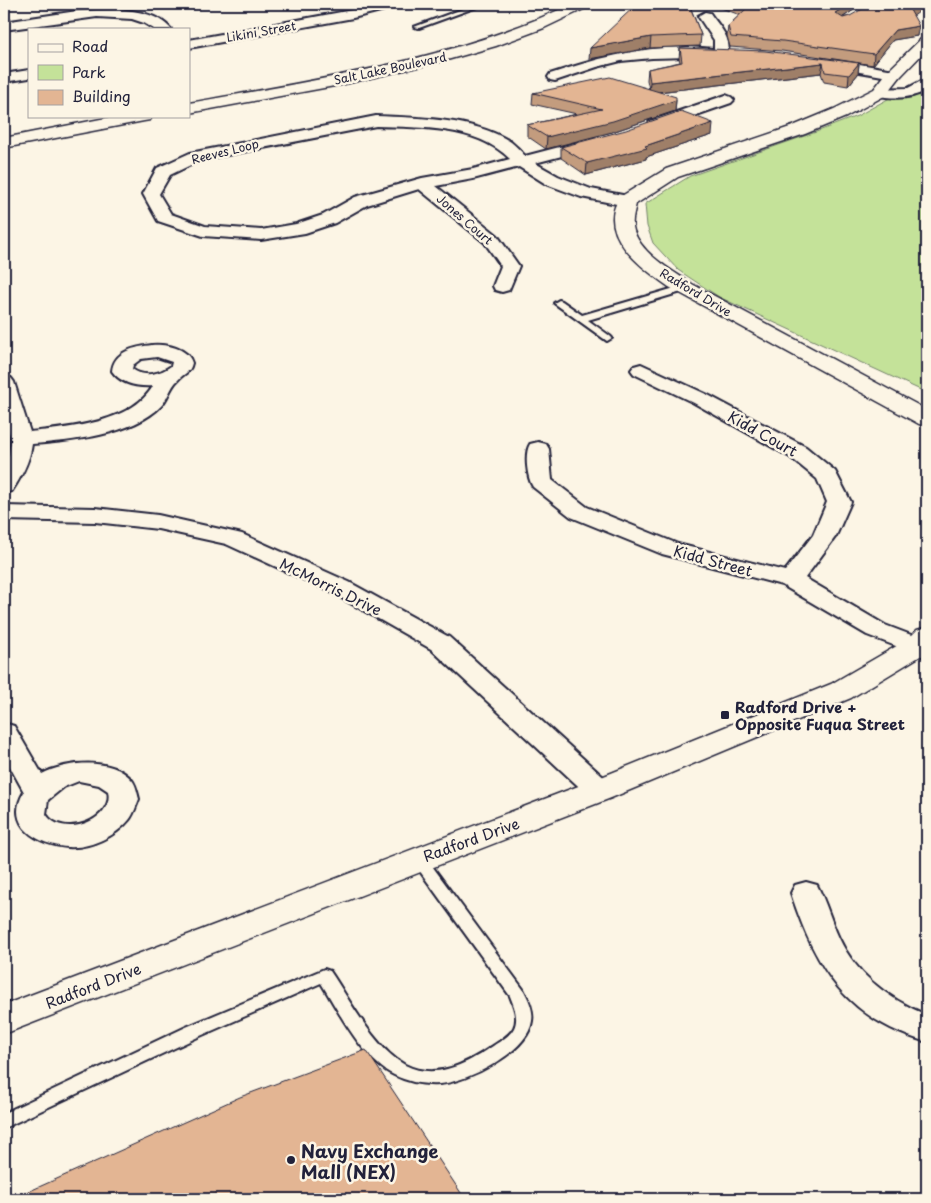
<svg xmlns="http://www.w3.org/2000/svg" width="931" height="1203" viewBox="0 0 931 1203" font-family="'Playpen Sans',sans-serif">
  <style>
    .green { fill: #c4e299; stroke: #73826a }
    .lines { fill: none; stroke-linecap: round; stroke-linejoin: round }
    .service-casing { stroke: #22223b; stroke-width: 4 }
    .minor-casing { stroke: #22223b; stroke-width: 4 }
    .tertiary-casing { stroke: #22223b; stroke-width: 3 }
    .secondary-casing { stroke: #22223b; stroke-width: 3 }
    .service { fill: #fcf5e5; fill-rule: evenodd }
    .minor { fill: #fcf5e5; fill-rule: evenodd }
    .tertiary { fill: #fcf5e5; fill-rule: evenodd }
    .secondary { fill: #fcf5e5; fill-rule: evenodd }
    .wall { fill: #c39c7e; stroke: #22223b }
    .shaded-wall { fill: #9f7f67; stroke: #22223b }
    .building { fill: #e3b593; stroke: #22223b }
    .poi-dot { fill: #22223b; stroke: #fcf5e5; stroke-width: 2 }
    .labels { text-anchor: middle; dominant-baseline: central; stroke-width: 5; stroke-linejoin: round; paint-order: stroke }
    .far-street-label { font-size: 12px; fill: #22223b; stroke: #fcf5e5 }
    .street-label { font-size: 15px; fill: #22223b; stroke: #fcf5e5 }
    .poi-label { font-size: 15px; font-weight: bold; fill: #22223b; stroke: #fcf5e5; text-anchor: start }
    .near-poi-label { font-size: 18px; font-weight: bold; fill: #22223b; stroke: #fcf5e5; text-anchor: start }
  </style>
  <rect width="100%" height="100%" fill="#fcf5e5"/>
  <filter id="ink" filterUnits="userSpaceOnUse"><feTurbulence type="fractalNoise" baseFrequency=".02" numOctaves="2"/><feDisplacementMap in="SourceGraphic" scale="10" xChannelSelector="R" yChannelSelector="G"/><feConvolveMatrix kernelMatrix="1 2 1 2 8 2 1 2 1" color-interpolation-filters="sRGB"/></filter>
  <g filter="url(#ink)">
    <path class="green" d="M897,94l26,2 4,-2v299l-208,-96 -41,-27 -25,-27 -6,-17 -2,-22 45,-28 126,-44 41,-16z"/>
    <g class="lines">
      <defs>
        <path id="service" d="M476,4h9l-66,24 -5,-1z
          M685,285l3,1v4l-100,30 22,16 2,2 -5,3 -53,-38 5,-3 3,1 20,14z
          M419,854l5,1 99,134c5,9 11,21 9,32 -4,31 -65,61 -93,63 -15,1 -31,-2 -45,-9 -31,-15 -55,-63 -73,-92l-123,54 -194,91v-15l182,-86 138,-58 6,2c20,29 44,77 75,94 31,16 63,-2 88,-19 7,-5 17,-10 21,-18 5,-10 0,-22 -4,-32l-96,-133 -3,-4 3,-4z"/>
        <path id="minor" d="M377,4h21l-2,3 -43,11 -164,30v-8l163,-30z
          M116,9c18,2 42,4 55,20h-17l-10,-6 -12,-4 -35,-2 -93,13v-8l73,-11z
          M705,12l5,1c8,12 25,28 16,43l-74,2 -31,3 -24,6 -42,14 -5,-1 -2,-3 2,-3c53,-18 108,-32 164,-25v-9l-16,-24z
          M825,58l69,12 5,1 2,3 -2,3 -5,1 -74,-13 -2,-3 2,-3z
          M29,70v8l-25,4v-8z
          M927,78v12c-15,9 -35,9 -52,5l-2,-3 2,-3 33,-1z
          M726,95l5,2 3,3 -3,3 -69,24h-12l-2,-3 2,-3z
          M376,116c43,2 98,2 135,26 5,4 10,9 14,14l69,-18 6,2 2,3 -2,3 -65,17 23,13 33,13 42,8 3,4 -3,4 -6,1 -46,-9 -35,-13 -27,-17 -46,12 -37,7 61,49 22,31 -10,24 -7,2 -7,-2 -2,-4 8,-20 -16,-23 -66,-54 -52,16 -32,18 -30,10 -44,7 -58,-4 -45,-15 -15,-27 14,-26 33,-15zM376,126c45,2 100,-1 134,33l-37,10 -51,9 -67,19 -32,18 -27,9 -35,6 -56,-4 -34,-12 -12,-20 11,-19 31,-15z
          M152,345c14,-1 36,3 40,18 -2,10 -8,10 -14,17 -8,7 -10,19 -17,26 -28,29 -90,35 -129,38 -2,17 -11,33 -20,47l-8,2v-28l5,-10 2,-16 -7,-24v-39l7,2 3,4 16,50c38,-4 102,-9 123,-46 -15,1 -32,-2 -41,-15 2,-20 23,-24 40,-26zM157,357l15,5 -1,4c-11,8 -27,12 -39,3l1,-4 8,-6z
          M641,364l67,31 98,52 29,24 16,31 -15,34 -31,42 80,47 42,16v17l-60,-23 -85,-50 -120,-31 -91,-37 -38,-30c-6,-9 -9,-34 -3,-43l8,-2 8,2 3,5 3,31 35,27 91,37 107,27 28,-36 14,-33 -10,-23 -27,-22 -96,-54 -60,-29 -3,-4 3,-4z
          M4,506l91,2 63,7 84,19 107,48 100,55 161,146 4,7 -4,7 -10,3 -10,-3 -159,-148 -100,-57 -105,-48 -68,-15 -63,-7 -91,-2z
          M4,723l10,3 28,48c24,-13 71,-17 90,6 4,5 5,12 7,19 -3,7 -5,15 -10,21 -13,16 -40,29 -61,27 -30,-2 -64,-22 -44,-55l-20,-36zM79,781l20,4 9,6c7,29 -46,49 -62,23l2,-14 16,-13z
          M806,882l11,3c9,17 14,36 22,53 17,37 51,62 88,77v27c-80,-23 -112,-74 -136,-149l4,-8z"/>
        <path id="tertiary" d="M927,36v13l-27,28 -14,18 -40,22 -41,17 -127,43 -42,27c-2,9 -5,18 -2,27 8,24 39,40 58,53l235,126v16l-8,-2 -250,-137c-26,-18 -74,-53 -49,-90l46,-28 127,-43 41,-17 40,-20 14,-18 34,-33z
          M927,627v25l-76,46 -240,100 -607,236v-29l585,-223 242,-98 76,-44 10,-10z"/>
        <path id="secondary" d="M572,4h18l-2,3 -44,21 -48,18 -49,14 -107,25 -151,28v-10c131,-24 261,-42 383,-99z
          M116,116h36l-2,4 -6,1 -140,27v-10z"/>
      </defs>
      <use href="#service" class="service-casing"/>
      <use href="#minor" class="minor-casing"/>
      <use href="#tertiary" class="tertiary-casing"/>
      <use href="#secondary" class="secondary-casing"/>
      <use href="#service" class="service"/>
      <use href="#minor" class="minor"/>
      <use href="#tertiary" class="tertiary"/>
      <use href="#secondary" class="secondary"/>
    </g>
    <path class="wall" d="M637,4h226l-20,13 70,-1 4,20 -24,4 -20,25 -91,-14 -52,-4 -3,-11 1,-10 12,-11 -24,-9h-26l11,29 -1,11 -50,2 -61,11z
      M680,48l179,15 -1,11 -10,12 -24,-4 -3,-9 -163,19 18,8 -1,11 -63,21 -66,17 -19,-13v-11l50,-11 -45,-10 1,-11 116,-4 -2,-9 1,-11 32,-7 -1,-4z
      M712,135l-66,22v2l-60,16 -25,-17v-11z"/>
    <path class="shaded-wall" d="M849,4h14l-29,19 1,-10z
      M918,4h9v2l-19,14 2,-10z
      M919,26l-2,10 -24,4 -20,25 1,-11 21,-24z
      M651,37l-1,11 -61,11 1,-11z
      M823,63l-2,10 -172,20 1,-11z
      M859,63l-1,11 -10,12 1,-11z
      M676,100l-1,11 -63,21 -66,17 1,-12z
      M713,123l-1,12 -66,22v2l-60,16 1,-12 58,-17z"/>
    <path class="building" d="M637,4h52l12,31 -50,2 -61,11z
      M738,4h111l-14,9 8,5 7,-2 21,-12h47l-8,6 9,16 -24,4 -21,24 -91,-13 -52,-4 -3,-11 20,-19z
      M680,48l85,3 94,12 -10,12 -24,-3 -2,-9 -173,19 -2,-13 34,-7z
      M610,77l66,20v3l-63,21 -66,16 -20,-12 75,-16 -69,-16z
      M681,111l32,12 -68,23 2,2 -60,15 -26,-16 65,-17z
      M366,1050l99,149h-453l228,-102z"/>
  </g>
  <g class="poi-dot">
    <rect x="720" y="710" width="10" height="10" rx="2.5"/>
    <circle cx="291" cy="1160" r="5"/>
  </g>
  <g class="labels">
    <g class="far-street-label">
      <text transform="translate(261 31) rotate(-10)">Likini Street</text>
      <text transform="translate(390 68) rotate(-12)">Salt Lake Boulevard</text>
      <text transform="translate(225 151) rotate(-14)">Reeves Loop</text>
      <text transform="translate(465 219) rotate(41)">Jones Court</text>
      <text transform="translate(696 292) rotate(31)">Radford Drive</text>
    </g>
    <g class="street-label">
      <text transform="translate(763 433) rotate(29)">Kidd Court</text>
      <text transform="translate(713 560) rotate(15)">Kidd Street</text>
      <text transform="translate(331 586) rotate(26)">McMorris Drive</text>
      <text transform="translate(471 839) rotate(-20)">Radford Drive</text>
      <text transform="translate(93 985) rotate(-21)">Radford Drive</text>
    </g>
    <g class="poi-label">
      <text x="735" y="706">Radford Drive +<tspan x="735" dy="17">Opposite Fuqua Street</tspan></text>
    </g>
    <g class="near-poi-label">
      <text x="301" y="1150">Navy Exchange<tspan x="301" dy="21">Mall (NEX)</tspan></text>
    </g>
  </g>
  <rect width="931" height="1203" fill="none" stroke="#fcf5e5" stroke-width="20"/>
  <rect x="10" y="10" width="911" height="1183" fill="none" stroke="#22223b" stroke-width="2" filter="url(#ink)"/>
  <rect x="28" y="28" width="162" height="90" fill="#fcf5e5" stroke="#a5a1a1"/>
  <rect x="38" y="44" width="25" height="8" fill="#fcf5e5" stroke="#a5a1a1"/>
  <text x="72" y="52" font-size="15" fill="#22223b">Road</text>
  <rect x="38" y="65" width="25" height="15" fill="#c4e299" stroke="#a5a1a1"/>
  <text x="72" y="78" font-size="15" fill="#22223b">Park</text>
  <rect x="38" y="90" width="25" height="15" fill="#e3b593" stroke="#a5a1a1"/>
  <text x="72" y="102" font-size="15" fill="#22223b">Building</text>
</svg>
